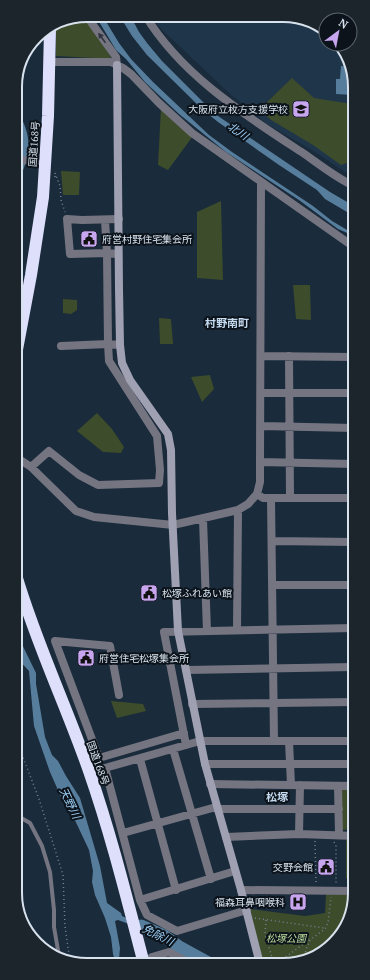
<svg xmlns="http://www.w3.org/2000/svg" width="370" height="980" viewBox="0 0 370 980" font-family="'PT Serif','Noto Sans JP',serif">
  <style>
    .built { fill: #1e354a }
    .green { fill: #3d4c2b }
    .water { fill: #567e9c }
    .lines { fill: none; stroke-linecap: round; stroke-linejoin: round }
    .river { stroke: #567e9c; stroke-width: 13 }
    .path { stroke: #738190; stroke-width: 1.5; stroke-dasharray: 1 3; stroke-linecap: butt }
    .lane { stroke: #757581; stroke-width: 4 }
    .street { stroke: #757581; stroke-width: 8 }
    .secondary { stroke: #9fa0b2; stroke-width: 8 }
    .highway { stroke: #dedffb; stroke-width: 12 }
    .oneway { fill: #31353f }
    .labels { text-anchor: middle; dominant-baseline: central; stroke-width: 4; stroke-linejoin: round; paint-order: stroke }
    .poi-label { font-size: 10px; fill: #d7e2ed; stroke: #0c131b; text-anchor: end }
    .street-label { font-size: 10px; fill: #d7e2ed; stroke: #0c131b }
    .park-label { font-size: 10px; font-style: italic; fill: #bede9c; stroke: #0c131b }
    .water-label { font-size: 11px; font-style: italic; fill: #9ed0f7; stroke: #0c131b }
    .neighbourhood-label { font-size: 11px; font-weight: bold; fill: #c5dbf1; stroke: #0c131b }
    .rim { fill: none; stroke: #d7e2ed; stroke-width: 2 }
  </style>
  <rect width="100%" height="100%" fill="#1a2b3c"/>
  <path class="built" d="M156,15l141,1 29,16v12h12l16,29v105l-39,-26 -48,-28 -38,-31 -72,-68z"/>
  <path class="green" d="M85,16l27,43 -56,-3v-29z
    M292,78l22,20 38,6 1,57 -12,4 -28,-20 -42,-25 -7,-6 1,-10z
    M161,108l32,28 -25,34 -10,-5z
    M61,171l19,1 -1,23h-16z
    M221,201l2,79 -26,-2v-66z
    M293,285h17l1,35 -15,-1z
    M63,299l14,1v10l-6,4 -8,-1z
    M159,318l12,1 2,25h-13z
    M210,375l4,14 -12,13 -11,-25z
    M97,413l15,16 12,18 -3,6 -18,-1 -26,-21z
    M111,701l32,3 3,7 -29,7z
    M342,788l13,1v40l-13,1z
    M346,840h9v10l-4,5v8l4,8 -1,12 -8,-5z
    M326,894l29,1 -18,45 -40,24h-34l-13,-55 55,7 20,-3z"/>
  <path class="water" d="M95,15h7l17,28 12,16 22,23 56,53 23,17 81,54 19,15 22,13v2l-16,-7 -39,-29 -73,-48 -47,-38 -34,-32 -19,-23 -10,-9z
    M119,15h11l9,17 8,11 15,18 53,53 115,78 24,14v6h-7l-22,-13 -8,-9 -38,-25 -61,-43 -15,-12 -56,-55 -15,-19z
    M341,66l9,1 3,4 -1,24 -16,-1v-15h4z
    M15,107c23,36 12,50 0,87v-20l2,-2 4,-29 -2,-12 -4,-6z
    M15,262c9,10 2,27 1,39z
    M16,632l20,41v11l9,53 7,18 6,6 8,15 14,22 20,68 7,37 14,10 1,3c13,6 26,9 37,19l-41,-15 -3,1 5,27 -1,11 3,5h-6l-3,-10 -2,-17 -6,-19 -10,-23 -3,-13 1,-11 -4,-21 -16,-34 -12,-19 -11,-25 -16,-46 -5,-55 -13,-14z"/>
  <g class="lines">
    <path class="river" d="M141,926l23,10 15,11 31,17"/>
    <path class="path" d="M55,177v-4l5,13 1,14 4,12
      M354,209l-5,11 5,4
      M16,739l23,60 24,76 2,51 4,29 3,8
      M350,793v11
      M349,804h2l-1,3 -2,-1z
      M350,828v-21
      M315,841l1,42
      M334,842l2,3v39
      M255,918l69,10
      M266,920l-1,14 9,30
      M304,960l2,-10 4,-10 15,-11 3,-6 3,-26
      M276,964l33,-24"/>
    <path class="lane" d="M16,815l14,8 12,23 8,26 4,38v17l5,29"/>
    <path class="street" d="M93,15l-5,3 28,39 1,8
      M145,15c37,61 100,100 158,138 16,11 33,25 51,33
      M50,62h61l12,6 8,6 28,29 33,30 162,114
      M15,160l30,1
      M105,220l2,33 -37,1 -3,-35 15,1 37,-1
      M61,346l47,-2 -1,-91 11,1
      M261,356l93,1
      M289,356l1,142
      M261,393h93
      M261,426l93,2
      M16,457l15,10 45,44 18,6 79,8 65,-15 10,-6 9,-10 3,-12v-20l1,-280
      M260,462l94,2
      M31,467l18,-16 30,24 19,10 61,-2 1,-13 -3,-34 -48,-75 -1,-17 12,1
      M257,494l6,4h91
      M271,498l3,243
      M203,519l4,112
      M272,541l82,1
      M272,585h82
      M237,630l1,-120
      M186,670l168,-3
      M119,695l-9,-49 -55,-5 44,117 85,-25
      M192,704l163,-2
      M289,741l2,44
      M186,745l-22,-113 190,-4
      M173,749l38,130
      M140,759l36,131
      M205,764h150
      M210,784l145,2
      M338,786l1,49
      M217,809h122
      M123,833l93,-26
      M299,834l1,-49
      M226,837l73,-3 56,2
      M241,890l114,1
      M140,900l95,-29
      M247,910l-70,21 -30,-16 -7,-15 -35,-132 95,-27h155
      M155,964l-3,-7 17,-5 22,12"/>
    <path class="secondary" d="M117,65l2,224 1,56 2,18 8,17 38,54 3,16 1,63 6,118 27,133 36,126 19,74"/>
    <path class="highway" d="M16,355l15,-80 12,-78 5,-81 2,-87
      M16,575c20,68 50,130 73,196 22,63 38,128 55,193"/>
  </g>
  <defs><path id="oneway-solid" d="M-6-.8H1V-3.2L6.5 0L1 3.2V.8H-6Z"/></defs>
  <use class="oneway" href="#oneway-solid" transform="translate(102 38) rotate(-126)"/>
  <defs>
    <symbol id="school-square" viewBox="-11 -11 22 22"><rect x="-9" y="-9" width="18" height="18" rx="4" fill="#c7a6ef" stroke="#0c131b"/><path d="M0-5L7-2L0 1L-7-2ZM-4 1L0 2.5L4 1V4Q0 6-4 4Z" fill="#111"/></symbol>
    <symbol id="civic-square" viewBox="-11 -11 22 22"><rect x="-9" y="-9" width="18" height="18" rx="4" fill="#c7a6ef" stroke="#0c131b"/><path d="M-.6-6.5H3V-4.5H.6V-3L4-1V1h2V6H-6V1h2V-1L-.6-3ZM-1.2 2.5V6h2.4V2.5Z" fill="#111"/></symbol>
    <symbol id="hospital-square" viewBox="-11 -11 22 22"><rect x="-9" y="-9" width="18" height="18" rx="4" fill="#c7a6ef" stroke="#0c131b"/><path d="M-5-5h3v3.5h4V-5h3V5h-3V1.5h-4V5h-3Z" fill="#111"/></symbol>
  </defs>
  <g fill-rule="evenodd">
    <use href="#school-square" x="291" y="99" width="20" height="20"/>
    <use href="#civic-square" x="79" y="229" width="20" height="20"/>
    <use href="#civic-square" x="139" y="583" width="20" height="20"/>
    <use href="#civic-square" x="76" y="648" width="20" height="20"/>
    <use href="#civic-square" x="316" y="857" width="20" height="20"/>
    <use href="#hospital-square" x="288" y="892" width="20" height="20"/>
  </g>
  <g class="labels">
    <g class="poi-label">
      <text x="288" y="109">大阪府立枚方支援学校</text>
      <text x="102" y="239" text-anchor="start">府営村野住宅集会所</text>
      <text x="162" y="593" text-anchor="start">松塚ふれあい館</text>
      <text x="99" y="658" text-anchor="start">府営住宅松塚集会所</text>
      <text x="313" y="867">交野会館</text>
      <text x="285" y="902">福森耳鼻咽喉科</text>
    </g>
    <g class="street-label">
      <text transform="translate(34 144) rotate(-86)">国道168号</text>
      <text transform="translate(98 763) rotate(70)">国道168号</text>
    </g>
    <g class="park-label">
      <text x="286" y="938">松塚公園</text>
    </g>
    <g class="water-label">
      <text transform="translate(238 131) rotate(34)">北川</text>
      <text transform="translate(70 803) rotate(64)">天野川</text>
      <text transform="translate(158 935) rotate(26)">免除川</text>
    </g>
    <g class="neighbourhood-label">
      <text x="227" y="323">村野南町</text>
      <text x="277" y="797">松塚</text>
    </g>
  </g>
  <path d="M0 0H370V980H0ZM87 22H283A65 65 0 0 1 348 87V893A65 65 0 0 1 283 958H87A65 65 0 0 1 22 893V87A65 65 0 0 1 87 22Z" fill="#1c242c" fill-rule="evenodd"/>
  <path class="rim" d="M87 22H283A65 65 0 0 1 348 87V893A65 65 0 0 1 283 958H87A65 65 0 0 1 22 893V87A65 65 0 0 1 87 22Z"/>
  <g transform="translate(338 32) rotate(32)"><circle r="19" fill="#0c131b" stroke="#5d666f"/>
  <path d="M0-3L7 15L0 10L-7 15Z" fill="#c7a6ef"/>
  <text y="-6" font-size="11" font-weight="bold" text-anchor="middle" fill="#d7e2ed">N</text>
  </g>
</svg>
